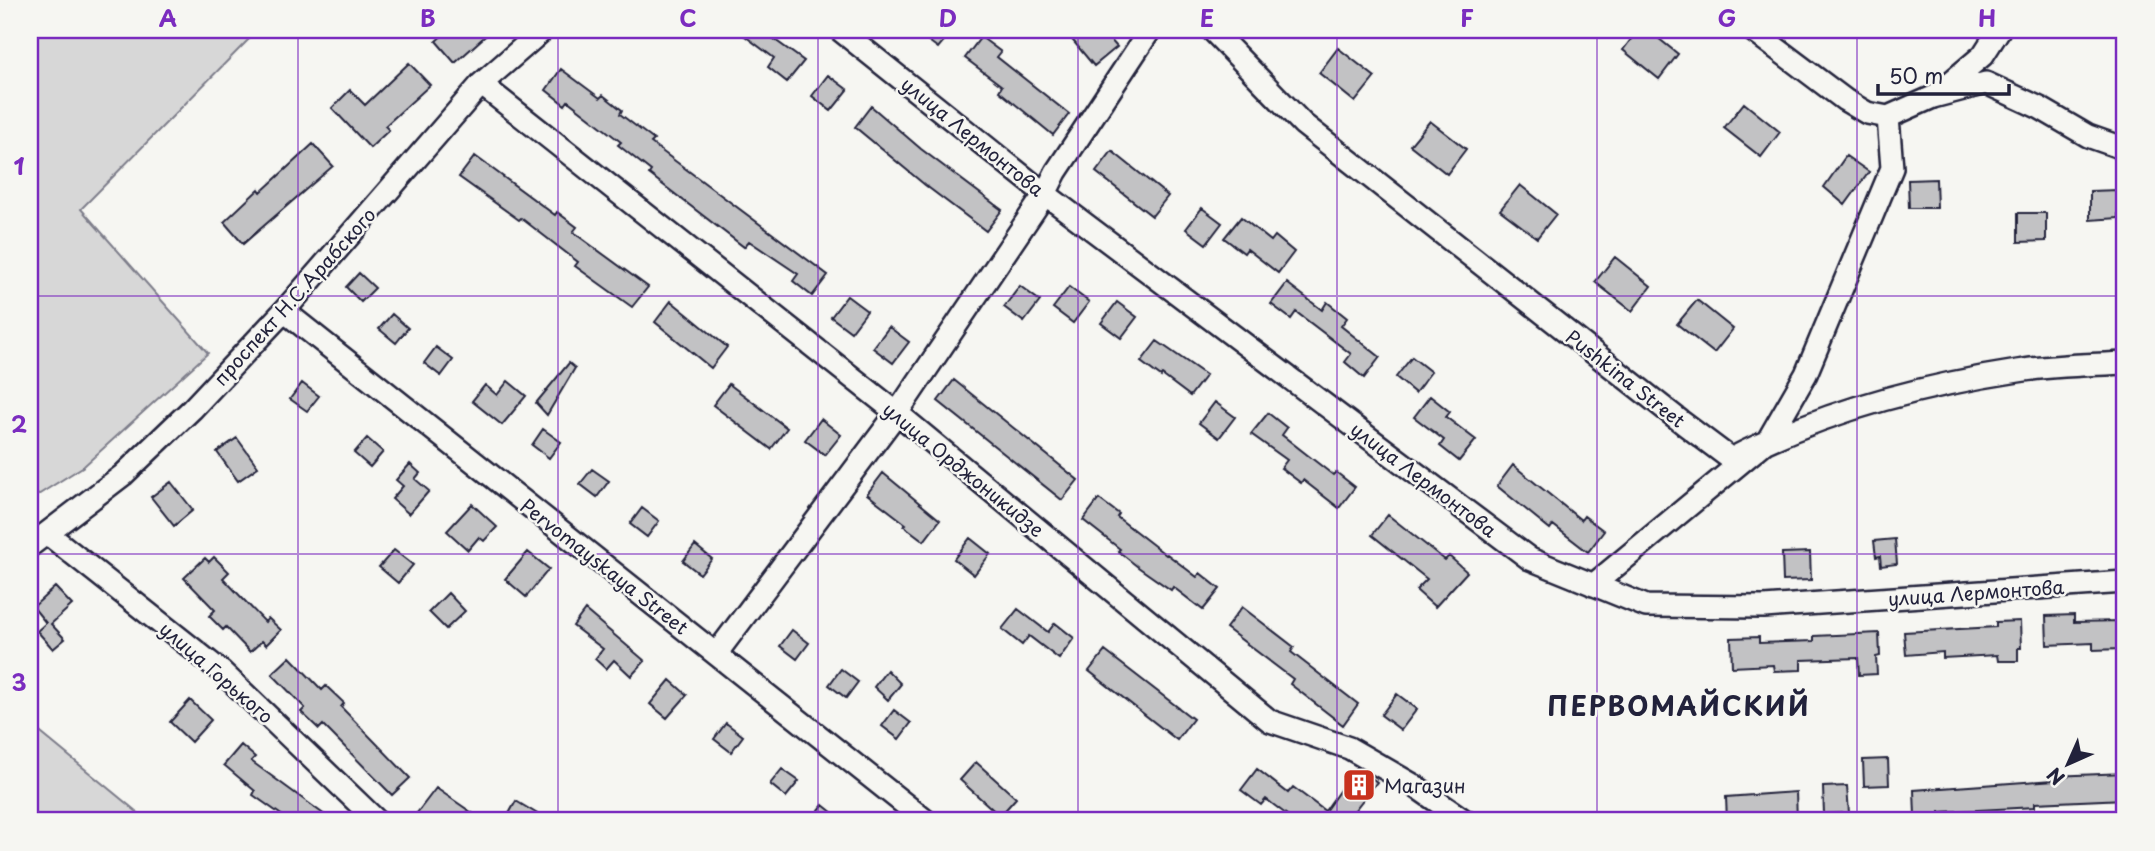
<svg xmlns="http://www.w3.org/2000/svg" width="2155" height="851" viewBox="0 0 2155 851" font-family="'Playpen Sans',sans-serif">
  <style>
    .green { fill: #d7d7d7; stroke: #7c7c89; stroke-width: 2 }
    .building { fill: #c2c2c4; stroke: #22223b; stroke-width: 2 }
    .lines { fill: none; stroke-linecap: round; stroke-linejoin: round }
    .minor-casing { stroke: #22223b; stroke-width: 26 }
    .minor { stroke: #f6f6f2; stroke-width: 21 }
    .grid { fill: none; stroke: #7b2cbf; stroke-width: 2; stroke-opacity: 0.55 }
    .labels { text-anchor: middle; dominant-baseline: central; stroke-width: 5; stroke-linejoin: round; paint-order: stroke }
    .street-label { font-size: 19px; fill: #22223b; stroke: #f6f6f2 }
    .poi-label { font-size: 19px; fill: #22223b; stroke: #f6f6f2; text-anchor: start }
    .district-label { font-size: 26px; font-weight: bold; letter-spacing: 2px; fill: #22223b; stroke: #f6f6f2 }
    .neatline { fill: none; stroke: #7b2cbf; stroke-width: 2.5 }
    .grid-label { font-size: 23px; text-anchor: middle; font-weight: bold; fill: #7b2cbf }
  </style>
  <rect width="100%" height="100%" fill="#f6f6f2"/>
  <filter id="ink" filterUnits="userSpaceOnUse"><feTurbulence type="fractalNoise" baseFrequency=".0143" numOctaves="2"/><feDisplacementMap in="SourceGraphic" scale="14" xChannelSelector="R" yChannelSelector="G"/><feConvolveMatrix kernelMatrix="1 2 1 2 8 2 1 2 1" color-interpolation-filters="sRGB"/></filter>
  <g filter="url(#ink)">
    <path class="green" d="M30,30h228l-177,179 127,144 -124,113 -54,34z
      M30,724l118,97h-118z"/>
    <path class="building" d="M448,30h44l-37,33 -19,-22z
      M737,30h39l-5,7 33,24 -17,21 -19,-15 6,-9z
      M914,30h39l-15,18z
      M1064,30h38l15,17 -23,19z
      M1638,30h10l30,24 -19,25 -36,-29z
      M981,37l20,15 -4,5 72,57 -16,21 -54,-44 3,-5 -37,-28z
      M1338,48l37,29 -20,25 -36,-29z
      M409,63l21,22 -45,41 4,4 -19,18 -38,-40 18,-18 15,15z
      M561,69l39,29 3,-3 19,15 -2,4 34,26 -3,3 177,132 -16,21 -19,-15 5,-7 -49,-33 -5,6 -95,-73 2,-3 -33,-26 3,-3 -53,-41 -3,4 -19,-15z
      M828,75l20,15 -17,21 -19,-15z
      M1744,103l36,29 -19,25 -37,-29z
      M871,106l50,43 81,61 -16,21 -61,-46 -70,-58z
      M1430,121l36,28 -19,25 -37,-29z
      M313,144l20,22 -90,78 -19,-22 35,-33 2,3z
      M1112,151l56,45 -16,20 -56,-44z
      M475,156l80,59 2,-3 20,15 -4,5 75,55 -16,20 -57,-41 3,-4 -57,-44 -2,2 -60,-43z
      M1846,156l23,16 -24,33 -21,-18z
      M1936,179l1,29h-28l-1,-28z
      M1520,185l36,29 -19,24 -37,-28z
      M2118,190v28l-28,2v-29z
      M1202,208l20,15 -16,21 -20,-15z
      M2018,213h28v28l-28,1z
      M1241,217l30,24 4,-5 19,16 -16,21 -31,-24 -3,4 -20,-15z
      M1615,257l36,29 -19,25 -37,-29z
      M359,273l16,15 -14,14 -15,-15z
      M1287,283l35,27 5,-8 20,16 -6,8 39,31 -16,21 -19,-16 6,-8 -55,-42 -5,7 -20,-15z
      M1020,286l20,15 -16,21 -20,-15z
      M1069,287l20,15 -16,21 -20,-15z
      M847,296l20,15 -16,21 -20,-15z
      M1697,300l36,29 -19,24 -37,-29z
      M671,301l56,46 -16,21 -56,-46z
      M1117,302l20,15 -16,21 -20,-15z
      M392,314l16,14 -12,15 -17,-14z
      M889,327l20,15 -16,21 -20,-15z
      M1157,341l49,34 -16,21 -28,-21 -1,2 -20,-15z
      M436,347l17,13 -12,16 -17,-13z
      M1412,357l19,15 -16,21 -19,-16z
      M569,363l6,5 -28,47 -11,-12z
      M954,380l124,100 -16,20 -124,-99z
      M508,381l18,15 -24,29 -30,-24 13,-16 12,10z
      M302,383l17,13 -12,15 -17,-12z
      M729,384l58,44 -16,21 -58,-44z
      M1430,396l20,16 -4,5 30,23 -17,21 -19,-15 4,-6 -30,-23z
      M1215,402l20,15 -16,21 -20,-15z
      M1268,413l19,15 -5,7 51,40 3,-3 19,15 -16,21 -36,-28 -2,3 -20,-15 6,-8 -36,-26z
      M821,419l20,16 -16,20 -20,-15z
      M543,429l18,13 -12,16 -17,-13z
      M237,438l21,29 -20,14 -21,-29z
      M367,438l16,14 -13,15 -16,-14z
      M410,464l10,9 -5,6 14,12 -20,23 -17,-15 11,-13 -7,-6z
      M1513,465l68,55 3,-4 20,15 -16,21 -35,-27 -3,4 -53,-43z
      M592,469l17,12 -12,16 -17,-13z
      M883,473l57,47 -16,21 -20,-15 2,-2 -39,-30z
      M171,482l22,28 -19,16 -23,-29z
      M1099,499l20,15 -2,3 49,38 1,-1 30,23 3,-4 20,16 -17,21 -30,-23 -2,3 -33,-23 -20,-16 2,-2 -37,-29z
      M472,504l25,23 -13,14 -5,-4 -11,13 -21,-19z
      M642,508l17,13 -12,16 -17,-13z
      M1388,515l57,45 4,-4 18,16 -32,35 -19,-17 11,-11 -55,-44z
      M970,538l20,16 -16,21 -20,-16z
      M1895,539l2,25 -16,2 -1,-10 -4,1 -2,-16z
      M695,545l17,14 -12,15 -17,-13z
      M394,550l19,15 -15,18 -19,-16z
      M528,552l21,17 -23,28 -21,-18z
      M1810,552l1,28 -28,1 -1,-28z
      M214,557l15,15 -6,6 42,44 3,-4 13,12 -15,15 -4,-4 -12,11 -24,-25 -3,3 -14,-14 6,-6 -31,-32 21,-20 4,4z
      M55,587l17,18 -21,19 14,15 -12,10 -16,-18 9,-8 -13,-16z
      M448,593l17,18 -19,18 -17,-17z
      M1242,607l52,40 -3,5 67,52 -15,21 -53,-41 3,-5 -67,-51z
      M1018,609l30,23 7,-9 19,15 -15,21 -30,-23 -7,9 -20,-16z
      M585,610l60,51 -14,15 -17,-16 -8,9 -11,-10 8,-10 -30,-23z
      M2074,615v7l47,-1v28l-28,1v-7l-46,2 -1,-29z
      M2020,621l1,27h-3v13h-20l-1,-6 -54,3v-6l-37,3 -2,-23 92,-5v-5z
      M792,630l17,13 -12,16 -17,-13z
      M1879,633l1,23 -4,1 1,17 -18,1 -1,-17 -57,2v10l-27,1 -1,-6 -41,2 -1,-29 28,-1v6l55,-2v-5z
      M1105,651l88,68 -16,21 -88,-69z
      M290,657l32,33 4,-4 18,17 -3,4 69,71 -18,17 -69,-70 -4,4 -18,-17 4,-4 -33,-34z
      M841,669l17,13 -12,16 -17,-13z
      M887,670l14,14 -13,16 -14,-13z
      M670,680l17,15 -20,23 -17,-14z
      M1397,694l20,15 -16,21 -20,-15z
      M190,700l21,20 -20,22 -21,-20z
      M894,710l17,13 -12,16 -17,-13z
      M726,723l17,13 -12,16 -17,-13z
      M241,745l14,12 -4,4 82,60h-43l-37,-26 2,-4 -31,-26z
      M1888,759l1,26 -25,1 -1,-26z
      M976,762l40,36 -16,18 -40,-36z
      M1356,767l21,15 -31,39h-51l-29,-22 -5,6 -20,-15 16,-21 31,24 5,-6 32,24z
      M782,769l17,12 -13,16 -16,-13z
      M2125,773v26l-90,4v4l-95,5v3l-25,1 -1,-26 140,-10 -1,-4z
      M1847,786l2,27 -25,1 -1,-27z
      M436,788l48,33h-55l-12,-8z
      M1796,792l1,28 -70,1 -1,-24z
      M516,801l33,20h-44z
      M823,805l20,16h-33z"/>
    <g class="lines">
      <defs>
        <path id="minor" d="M840,30l205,164 485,365 116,47 118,1 361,-25
          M1212,30l91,94 380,299 48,36c88,-46 189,-73 287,-88 35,-6 72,-6 107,-8
          M1752,30l93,70 22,13 21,4 45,-20 53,-14 54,25 48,28 37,13
          M481,84l416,329 373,308 79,27 66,38 50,35
          M1937,94l46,-39 16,-25
          M284,311l642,510
          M48,534l174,138 155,149
          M30,546l93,-71 69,-66 92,-98 197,-227 62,-54
          M1593,585l175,-145 38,-66 86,-206 -4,-51
          M716,654l181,-241 148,-219 11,-22 94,-142"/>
      </defs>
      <use href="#minor" class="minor-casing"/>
      <use href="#minor" class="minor"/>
    </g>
  </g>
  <path class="grid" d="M298,30v791M558,30v791M818,30v791M1078,30v791M1337,30v791M1597,30v791M1857,30v791M30,296h2095M30,554h2095"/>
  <defs>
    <symbol id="building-square" viewBox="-11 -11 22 22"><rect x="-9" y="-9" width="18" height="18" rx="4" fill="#c8321e" stroke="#f6f6f2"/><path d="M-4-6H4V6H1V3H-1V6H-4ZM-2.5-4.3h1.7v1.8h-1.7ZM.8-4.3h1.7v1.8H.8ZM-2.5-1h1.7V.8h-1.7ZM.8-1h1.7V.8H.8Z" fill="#fff"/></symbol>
  </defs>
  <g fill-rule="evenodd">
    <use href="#building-square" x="1340" y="766" width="38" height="38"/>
  </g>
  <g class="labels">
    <g class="street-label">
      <text transform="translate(973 136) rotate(39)">улица Лермонтова</text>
      <text transform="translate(294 296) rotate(-48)">проспект Н.С.Арабского</text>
      <text transform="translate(1626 378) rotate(38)">Pushkina Street</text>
      <text transform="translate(964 469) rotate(39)">улица Орджоникидзе</text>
      <text transform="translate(1424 479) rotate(37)">улица Лермонтова</text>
      <text transform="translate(605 566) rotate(38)">Pervomayskaya Street</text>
      <text transform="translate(1976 592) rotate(-4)">улица Лермонтова</text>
      <text transform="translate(217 672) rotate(41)">улица Горького</text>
    </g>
    <g class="poi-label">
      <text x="1384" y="785">Магазин</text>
    </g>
    <g class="district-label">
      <text x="1679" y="705">ПЕРВОМАЙСКИЙ</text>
    </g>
  </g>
  <rect width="2155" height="851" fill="none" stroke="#f6f6f2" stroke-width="77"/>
  <g transform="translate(2068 764) rotate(225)" stroke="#f6f6f2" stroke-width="5" paint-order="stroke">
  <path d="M0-5L12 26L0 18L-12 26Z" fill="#22223b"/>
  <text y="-10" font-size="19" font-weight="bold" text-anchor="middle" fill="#22223b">N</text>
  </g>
  <path d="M1878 84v10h131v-10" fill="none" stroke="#22223b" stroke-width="3.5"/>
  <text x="1889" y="84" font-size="21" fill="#22223b" stroke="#f6f6f2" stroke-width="5" paint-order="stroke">50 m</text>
  <rect x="38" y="38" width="2078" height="774" class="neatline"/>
  <g class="grid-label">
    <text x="168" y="27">A</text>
    <text x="428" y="27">B</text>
    <text x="688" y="27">C</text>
    <text x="948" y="27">D</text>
    <text x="1207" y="27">E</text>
    <text x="1467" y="27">F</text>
    <text x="1727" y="27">G</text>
    <text x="1987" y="27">H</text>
    <text x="19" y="175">1</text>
    <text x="19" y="433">2</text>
    <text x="19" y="691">3</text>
  </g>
</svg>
